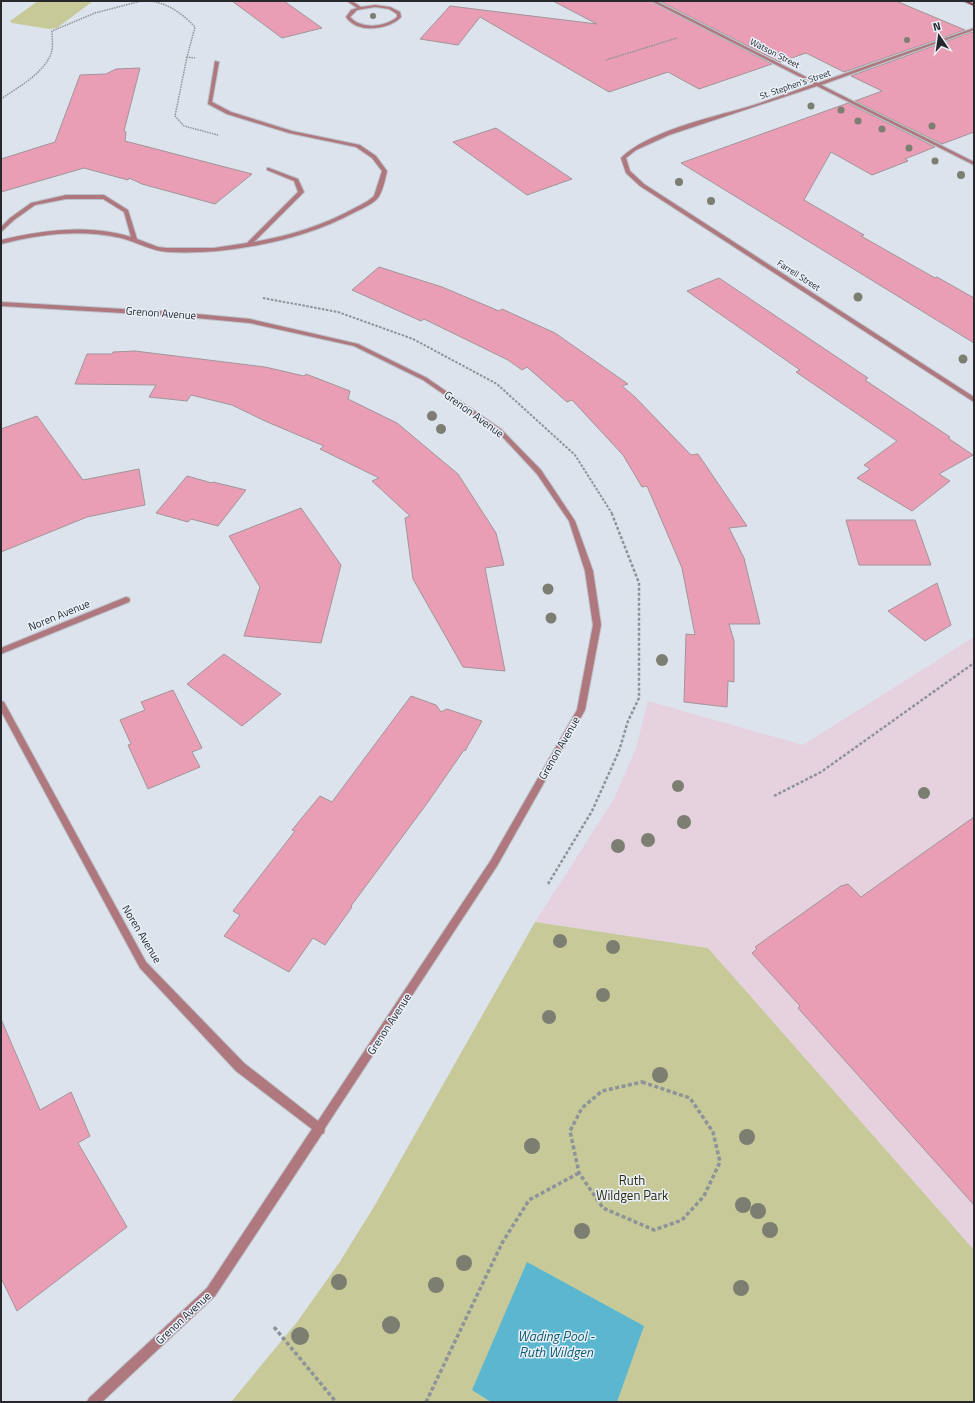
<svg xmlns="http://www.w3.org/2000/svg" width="975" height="1403" viewBox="0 0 975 1403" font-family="'Titillium Web',sans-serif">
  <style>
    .education { fill: #e6d1df }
    .green { fill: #c7c998 }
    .water { fill: #5bb7d0 }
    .building { fill: #ea9eb6; stroke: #a19599 }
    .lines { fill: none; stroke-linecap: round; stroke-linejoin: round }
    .service-casing { stroke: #bbc1c9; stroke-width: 2 }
    .minor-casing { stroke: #bbc1c9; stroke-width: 2 }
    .secondary-casing { stroke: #bbc1c9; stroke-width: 2 }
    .path-far3 { stroke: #8e9399; stroke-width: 1.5; stroke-dasharray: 1.5 1; stroke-linecap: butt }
    .path-far2 { stroke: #8e9399; stroke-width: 2; stroke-dasharray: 2.5 1.5; stroke-linecap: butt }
    .path-far1 { stroke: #8e9399; stroke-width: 2.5; stroke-dasharray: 3 2; stroke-linecap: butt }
    .path { stroke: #8e9399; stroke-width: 3.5; stroke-dasharray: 4 2.5; stroke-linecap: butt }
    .service { fill: #af787e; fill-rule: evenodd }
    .minor { fill: #af787e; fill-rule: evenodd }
    .secondary { fill: #90434f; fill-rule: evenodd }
    .tree { fill: #7b7e70 }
    .labels { text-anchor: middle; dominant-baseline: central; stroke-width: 3; stroke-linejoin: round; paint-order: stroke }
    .far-street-label { font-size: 9px; fill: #26282c; stroke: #e9f0f9 }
    .street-label { font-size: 11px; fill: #26282c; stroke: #e9f0f9 }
    .near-park-label { font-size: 13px; fill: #2b2b0b; stroke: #e9f0f9 }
    .near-water-label { font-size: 14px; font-style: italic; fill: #105d6f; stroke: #e9f0f9 }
  </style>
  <rect width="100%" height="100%" fill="#dce3ec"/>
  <path class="education" d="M974,637v613l-266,-302 -173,-26 79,-123 22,-51 12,-47 155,44z"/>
  <path class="green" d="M38,1h55l-36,27 -8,1 -37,-6 -2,-2z
    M535,922l173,26 266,302v152h-743l66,-80 42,-59 36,-58z"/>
  <path class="water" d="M527,1262l117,64 -27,76h-126l-19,-12z"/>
  <path class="building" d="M232,1h52l38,27 -40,10z
    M553,1h97l122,63 -73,25 -31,-17 -59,20 -129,-75 -22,28 -38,-6 30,-33 147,18z
    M659,1h237l69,29 -121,42 -38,-19 -26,9z
    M972,32l2,2v98l-32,12 -87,-43 27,-10 -31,-15z
    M140,68l-16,63 2,1 -1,9 127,33 -37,30 -73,-20 -13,-6 -1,2 -44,-12 -83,24v-33l54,-17 25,-67 26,-1 10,-5z
    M848,103l87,44 -30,12 3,2 -36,14 -41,-23 -27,48 60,35 -3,1 74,42 2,-1 37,21v45l-293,-180z
    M496,128l76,51 -45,16 -74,-53z
    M379,267l63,20 57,24 3,-2 53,24 73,51 -6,2 13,11 56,58 7,-1 49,72 -18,2 15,30 16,66h-31l5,17v41l-6,-1 -1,26 -43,-5 2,-68 9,1 -13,-67 -35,-82 -5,1 -19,-32 -51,-55 -5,2 -40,-35 -5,3 -14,-10 -84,-41 -3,2 -69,-31z
    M719,278l149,100 -3,2 85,57 -2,1 25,17 -34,19 11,7 -38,30 -55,-33 13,-9 -6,-4 33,-24 -101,-69 4,-2 -113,-79z
    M135,351l130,16 39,9 2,-2 44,17 -2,8 49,24 61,51 38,59 8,32 -19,3 20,103 -42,-4 -50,-88 -8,-61 5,-2 -38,-35 7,-3 -59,-29 4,-3 -59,-25 -33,-16 -41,-10 -4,6 -38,-4 7,-12 -81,-1 12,-30h25l1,-2z
    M37,416l46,64 56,-11 6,36 -58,12 -86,35v-123z
    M187,476l25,7 1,-1 33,8 -28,36 -27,-7 -3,3 -32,-9z
    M301,508l40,57 -20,78 -77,-7 16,-49 -31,-51z
    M846,520h69l16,45h-72z
    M937,583l14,42 -26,16 -37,-30z
    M224,654l57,40 -39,32 -55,-42z
    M173,690l29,58 -10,4 8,15 -52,22 -20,-44 3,-1 -11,-24 25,-10 -4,-8z
    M411,696l25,9 5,7 6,-3 35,12 -17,30 -1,-1 -36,52 -77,104 1,1 -27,38 -12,-7 -24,34 -65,-36 16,-21 -7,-4 62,-80 -3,-1 28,-34 12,6z
    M974,817v388l-176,-197 2,-2 -48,-53 5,-4 -2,-2 86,-61 7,-2 13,13z
    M1,1019l39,91 31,-18 19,44 -12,7 49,84 -110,84 -16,-33z"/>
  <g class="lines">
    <defs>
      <path id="service" d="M215,61l4,1 -7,40 19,10 61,19 68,14 16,11 11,15c-2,9 -4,21 -10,28 -6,6 -16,10 -24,14 -52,28 -126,42 -185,39 -17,-1 -31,-10 -47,-14 -41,-9 -80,-4 -120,6v-4c42,-10 87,-16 130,-3l-7,-25 -21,-13h-37l-31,6 -21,15 -13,12v-5l9,-9 21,-15 35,-8h38l24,15 9,29 21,8 9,1h47l33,-5 51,-51 -4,-11 -27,-11v-2h2l29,11 6,13 -50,50c34,-6 68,-16 99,-33 7,-4 15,-7 21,-13l8,-25 -10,-13 -16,-11 -67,-14 -62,-19 -19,-10z"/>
      <path id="minor" d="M347,1h5l9,6 14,-2 15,2 10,5 1,5c-12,13 -44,17 -55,0l5,-7 6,-2zM375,7l14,2 8,5v3c-11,10 -36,13 -47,0l7,-7z
        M651,1h5l162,82 156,-55v2l-153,55 153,77v3l-157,-79 -148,49 -33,15 -10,8 4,13 14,13 330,213v5l-334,-216 -14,-13 -5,-15c26,-26 88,-40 123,-50 24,-7 47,-16 70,-24z
        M1,302l174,10 75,7 108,25 69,34 74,51 40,41 34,51 18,50 8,54 -16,85 -88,156 -172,262 -1,5 -2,1 -107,162 -113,106h-15l2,-4 118,-110 105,-159 -76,-58 -96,-103 -139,-257v-10l3,1 142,260 98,101 74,58 173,-261 86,-150 16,-85 -8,-54 -16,-50 -32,-47 -40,-43 -74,-51 -69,-34 -104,-23 -75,-7 -174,-10z
        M126,597l3,1 1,2 -1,2 -128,52v-6z"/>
      <path id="secondary" d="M963,1h5l6,3v2z"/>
    </defs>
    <use href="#service" class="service-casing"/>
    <use href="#minor" class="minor-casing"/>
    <use href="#secondary" class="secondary-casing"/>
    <path class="path-far3" d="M151,1c18,3 32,13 44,26l-8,30 8,1
      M187,57l-12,59 9,10 34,9
      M606,60l71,-22
      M1,99c17,-12 46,-27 51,-49 1,-6 0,-13 0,-19l43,-18 46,-12"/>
    <path class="path-far2" d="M263,298l75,14 75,27 84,45 78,71 38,60"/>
    <path class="path-far1" d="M774,796l47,-24 153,-109
      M548,884l44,-73 27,-60 9,-30 11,-23v-115l-27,-69"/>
    <path class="path" d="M642,1082l48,16 23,34 7,30 -16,34 -22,24 -28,10 -51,-22 -24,-35 -9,-42 12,-23 20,-17z
      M274,1327l62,75
      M426,1402l76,-159 27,-43 50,-27"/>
    <use href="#service" class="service"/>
    <use href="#minor" class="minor"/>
    <use href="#secondary" class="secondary"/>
  </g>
  <g class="tree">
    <circle cx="373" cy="16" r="3"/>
    <circle cx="907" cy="40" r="3"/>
    <circle cx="811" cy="106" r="3.5"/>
    <circle cx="841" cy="110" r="3.5"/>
    <circle cx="858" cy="121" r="3.5"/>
    <circle cx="932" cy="126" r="3.5"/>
    <circle cx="882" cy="129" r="3.5"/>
    <circle cx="909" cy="148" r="3.5"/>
    <circle cx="935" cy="161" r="3.5"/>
    <circle cx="961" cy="175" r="4"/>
    <circle cx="679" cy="182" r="4"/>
    <circle cx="711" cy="201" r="4"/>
    <circle cx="858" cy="297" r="4.5"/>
    <circle cx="963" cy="359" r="4.5"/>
    <circle cx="432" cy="416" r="5"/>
    <circle cx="441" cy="429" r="5"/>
    <circle cx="548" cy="589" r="5.5"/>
    <circle cx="551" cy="618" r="5.5"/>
    <circle cx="662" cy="660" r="6"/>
    <circle cx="678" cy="786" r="6"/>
    <circle cx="924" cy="793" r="6"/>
    <circle cx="684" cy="822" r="7"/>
    <circle cx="648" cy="840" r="7"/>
    <circle cx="618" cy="846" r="7"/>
    <circle cx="560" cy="941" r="7"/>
    <circle cx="613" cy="947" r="7"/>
    <circle cx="603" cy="995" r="7"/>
    <circle cx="549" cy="1017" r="7"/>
    <circle cx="660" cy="1075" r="8"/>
    <circle cx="747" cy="1137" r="8"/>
    <circle cx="532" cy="1146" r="8"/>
    <circle cx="743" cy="1205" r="8"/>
    <circle cx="758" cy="1211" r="8"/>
    <circle cx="770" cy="1230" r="8"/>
    <circle cx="582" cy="1231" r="8"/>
    <circle cx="464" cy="1263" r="8"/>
    <circle cx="339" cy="1282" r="8"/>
    <circle cx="436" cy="1285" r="8"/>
    <circle cx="741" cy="1288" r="8"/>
    <circle cx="391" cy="1325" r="9"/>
    <circle cx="300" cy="1336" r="9"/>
  </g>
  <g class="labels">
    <g class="far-street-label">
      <text transform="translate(775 53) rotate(27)">Watson Street</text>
      <text transform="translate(795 84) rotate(-19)">St. Stephen's Street</text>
      <text transform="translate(799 275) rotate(33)">Farrell Street</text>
    </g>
    <g class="street-label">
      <text transform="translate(161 313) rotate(4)">Grenon Avenue</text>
      <text transform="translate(474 414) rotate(36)">Grenon Avenue</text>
      <text transform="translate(59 615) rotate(-22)">Noren Avenue</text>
      <text transform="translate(559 748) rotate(-60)">Grenon Avenue</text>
      <text transform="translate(142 934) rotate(59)">Noren Avenue</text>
      <text transform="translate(389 1024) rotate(-57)">Grenon Avenue</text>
      <text transform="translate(183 1318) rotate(-43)">Grenon Avenue</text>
    </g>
    <g class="near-park-label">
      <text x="632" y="1180">Ruth<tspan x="632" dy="15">Wildgen Park</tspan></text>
    </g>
    <g class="near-water-label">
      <text x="556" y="1335">Wading Pool -<tspan x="556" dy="16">Ruth Wildgen</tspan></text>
    </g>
  </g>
  <rect width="975" height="1403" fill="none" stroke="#26282c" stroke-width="4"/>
  <g transform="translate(939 36) rotate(347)" stroke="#e9f0f9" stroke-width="3" paint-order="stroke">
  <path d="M0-3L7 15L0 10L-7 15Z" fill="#26282c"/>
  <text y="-6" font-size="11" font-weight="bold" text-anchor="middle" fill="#26282c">N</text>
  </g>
</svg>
